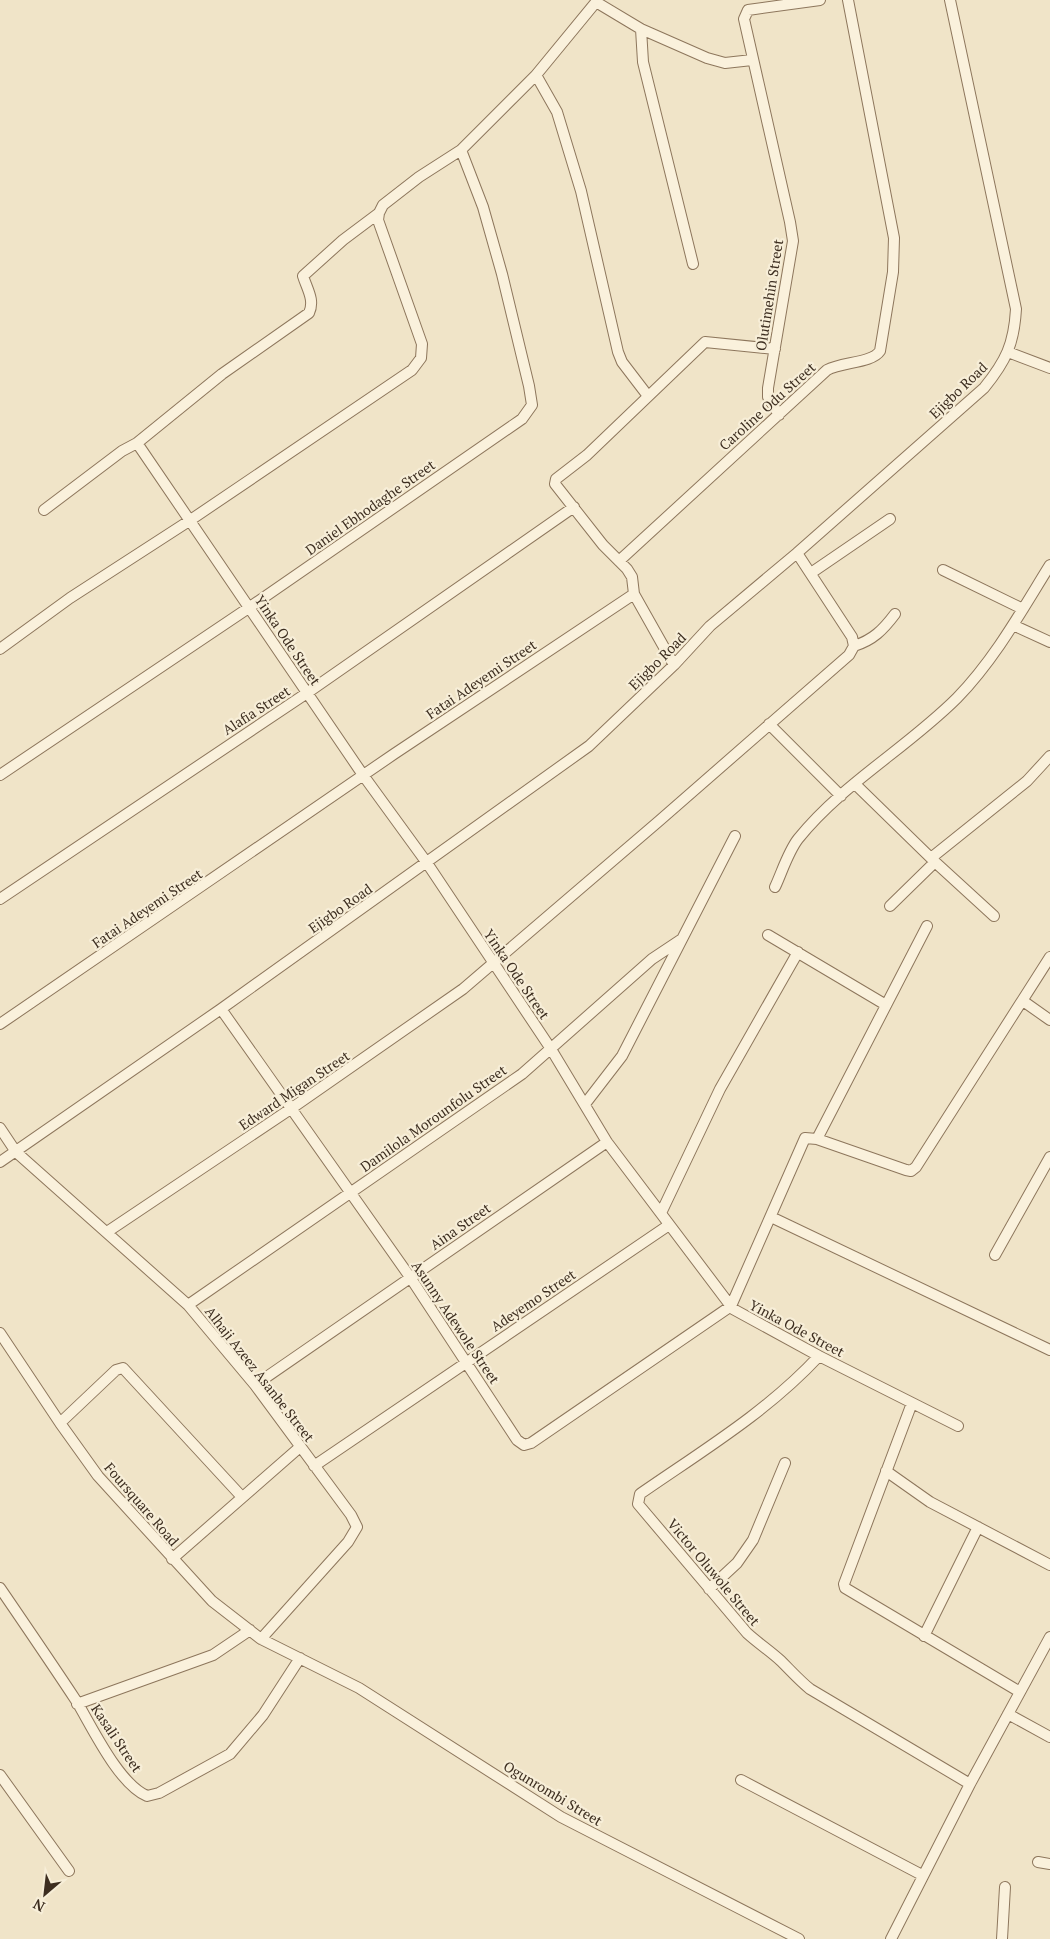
<svg xmlns="http://www.w3.org/2000/svg" width="1050" height="1939" viewBox="0 0 1050 1939" font-family="'PT Serif',serif">
  <style>
    .lines { fill: none; stroke-linecap: round; stroke-linejoin: round }
    .minor-casing { stroke: #8d765c; stroke-width: 12 }
    .minor { stroke: #faf1dc; stroke-width: 10 }
    .labels { text-anchor: middle; dominant-baseline: central; stroke-width: 4.5; stroke-linejoin: round; paint-order: stroke }
    .street-label { font-size: 14px; fill: #3d2e20; stroke: #f7eed8 }
  </style>
  <rect width="100%" height="100%" fill="#f0e4c8"/>
  <g class="lines">
    <defs>
      <path id="minor" d="M641,29l2,33 50,202
        M536,75l60,-73 45,27 66,29 18,5 27,-3
        M1008,352l42,16
        M779,415l-11,-18v-9l25,-147 -3,-19 -46,-203 4,-9 72,-10
        M137,443l226,332 64,88 124,186 56,93 126,167 86,47 139,70
        M44,510l78,-59 15,-8 85,-69 87,-61c6,-13 -2,-24 -6,-37l40,-36 36,-27
        M619,561l208,-191c15,-8 45,-7 53,-19l13,-79 1,-34 -46,-238
        M943,570l80,39
        M811,573l79,-54
        M1013,625l37,17
        M854,646c19,-6 29,-16 41,-32
        M0,649l70,-51 119,-77 223,-151 9,-12 1,-14 -44,-124 1,-7 4,-8 36,-28 42,-27 75,-75 21,37 24,79 37,161 4,10 26,34
        M674,665l-40,-71 -2,-17 -5,-8 -24,-24 -48,-61 1,-5 31,-24 118,-113 70,7
        M769,724l72,72
        M0,775l250,-168 272,-188 10,-14 -3,-19 -27,-112 -19,-67 -22,-57
        M855,784l80,78 59,54
        M931,858l96,-77 23,-25
        M775,887c7,-15 13,-35 23,-48 44,-55 109,-91 159,-141 38,-39 65,-88 93,-133
        M0,899l307,-206 267,-186
        M890,906l45,-44
        M768,935l118,70
        M1023,1001l27,19
        M221,1009l189,268 107,163 7,5 7,-2 200,-137 74,-168 12,1 89,31 5,1 5,-4 134,-210
        M0,1024l394,-270 240,-160
        M585,1104l37,-48 113,-220
        M0,1128l16,24 172,153 67,80 96,130 6,12 -9,15 -87,97
        M817,1139l110,-213
        M0,1162l221,-153 368,-263 85,-81 36,-39 87,-73 187,-165c22,-27 30,-44 32,-79l-66,-309
        M661,1213l59,-124 78,-137
        M771,1217l279,133
        M107,1232l185,-124 171,-119 196,-168 190,-166 5,-9 -2,-9 -55,-84
        M995,1255l55,-98
        M188,1305l334,-231 130,-115 30,-20
        M0,1333l60,90 38,53 114,125 49,38 98,49 202,129 238,122
        M819,1356c-52,56 -117,95 -179,138l-2,10 109,129c11,10 23,18 34,28 10,10 19,20 29,28l160,95
        M255,1385l352,-243
        M912,1403l-68,181 1,4 175,104
        M60,1423l56,-53 7,-2 119,129
        M314,1466l355,-241
        M886,1471l44,31 120,63
        M172,1559l128,-112
        M0,1588c26,38 52,76 77,114 16,27 42,82 70,94l12,-3 71,-39 33,-39 37,-57
        M709,1589l28,-26 16,-23 32,-77
        M924,1636l54,-109
        M77,1704l136,-49 37,-25
        M1008,1714l42,23
        M0,1775l69,96
        M741,1780l181,95
        M1038,1862l12,2
        M891,1939l79,-155 80,-147
        M1002,1939l3,-52"/>
    </defs>
    <use href="#minor" class="minor-casing"/>
    <use href="#minor" class="minor"/>
  </g>
  <g class="labels">
    <g class="street-label">
      <text transform="translate(769 295) rotate(-81)">Olutimehin Street</text>
      <text transform="translate(958 390) rotate(-44)">Ejigbo Road</text>
      <text transform="translate(767 406) rotate(-42)">Caroline Odu Street</text>
      <text transform="translate(370 507) rotate(-35)">Daniel Ebhodaghe Street</text>
      <text transform="translate(288 640) rotate(56)">Yinka Ode Street</text>
      <text transform="translate(657 661) rotate(-45)">Ejigbo Road</text>
      <text transform="translate(481 679) rotate(-34)">Fatai Adeyemi Street</text>
      <text transform="translate(256 710) rotate(-33)">Alafia Street</text>
      <text transform="translate(147 908) rotate(-34)">Fatai Adeyemi Street</text>
      <text transform="translate(340 908) rotate(-35)">Ejigbo Road</text>
      <text transform="translate(517 974) rotate(56)">Yinka Ode Street</text>
      <text transform="translate(294 1090) rotate(-34)">Edward Migan Street</text>
      <text transform="translate(433 1118) rotate(-35)">Damilola Morounfolu Street</text>
      <text transform="translate(460 1226) rotate(-35)">Aina Street</text>
      <text transform="translate(533 1300) rotate(-34)">Adeyemo Street</text>
      <text transform="translate(456 1322) rotate(56)">Asunny Adewole Street</text>
      <text transform="translate(797 1328) rotate(28)">Yinka Ode Street</text>
      <text transform="translate(260 1374) rotate(52)">Alhaji Azeez Asanbe Street</text>
      <text transform="translate(142 1504) rotate(49)">Foursquare Road</text>
      <text transform="translate(714 1572) rotate(50)">Victor Oluwole Street</text>
      <text transform="translate(117 1738) rotate(56)">Kasali Street</text>
      <text transform="translate(553 1793) rotate(31)">Ogunrombi Street</text>
    </g>
  </g>
  <g transform="translate(45 1894) rotate(208)" stroke="#f7eed8" stroke-width="4" paint-order="stroke">
  <path d="M0-4L9 19L0 12L-9 19Z" fill="#3d2e20"/>
  <text y="-8" font-size="14" font-weight="bold" text-anchor="middle" fill="#3d2e20">N</text>
  </g>
</svg>
